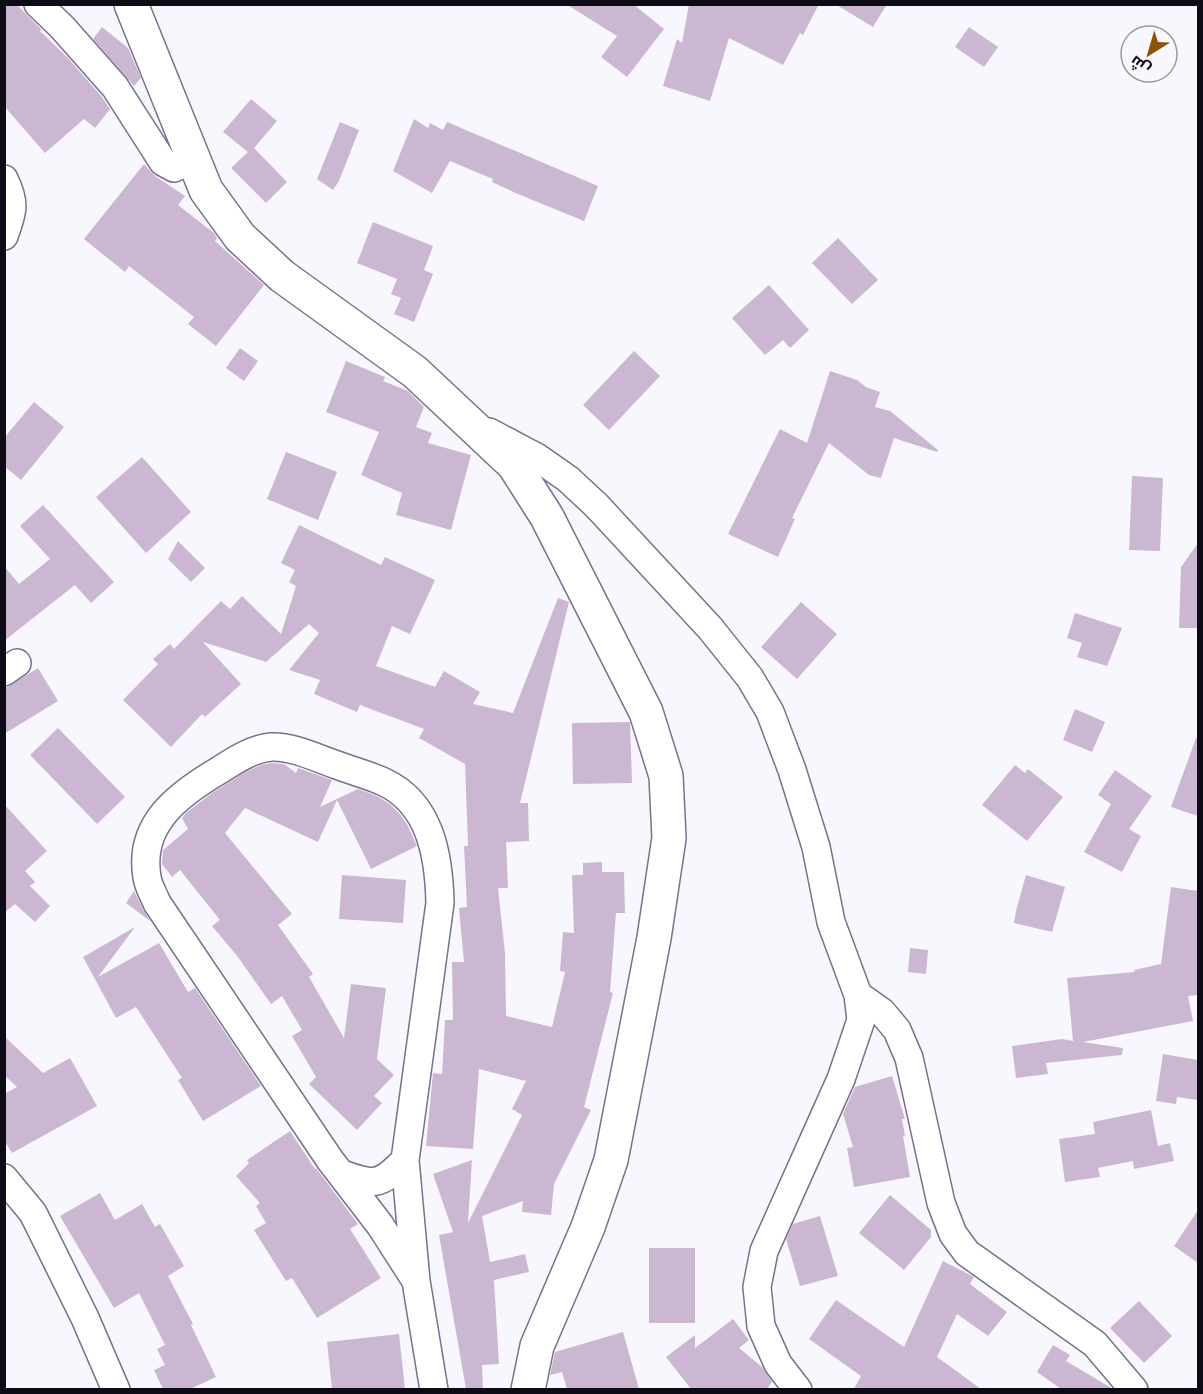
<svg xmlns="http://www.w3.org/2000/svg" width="1203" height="1394" viewBox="0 0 1203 1394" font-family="'Noto Serif',Cairo,serif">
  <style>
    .building { fill: #ccb7d2 }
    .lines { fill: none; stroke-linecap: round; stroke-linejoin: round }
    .minor-casing { stroke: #76718e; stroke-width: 30 }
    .secondary-casing { stroke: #76718e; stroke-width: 36 }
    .minor { stroke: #fff; stroke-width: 27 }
    .secondary { stroke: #fff; stroke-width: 33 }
  </style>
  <rect width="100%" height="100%" fill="#f8f7fe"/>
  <path class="building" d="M4,4h12l25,25 -1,2 27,26 35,40 8,12 -15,19 -11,-9 -39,34 -41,-47z
    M566,4h67l31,25 -37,48 -26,-20 16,-21z
    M689,4h130l-16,31 -3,-2 -17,32 -54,-27 -19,63 -47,-15 14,-47 5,4z
    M835,4h52l-14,23z
    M102,27l26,21 13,30 -7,8 -41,-47z
    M969,27l29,20 -14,20 -29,-20z
    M251,99l26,22 -23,27 33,34 -21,21 -35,-35 17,-16 -25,-20z
    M414,119l14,9 2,-5 13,7 4,-8 151,64 -14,35 -66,-27 -26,-12 1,-3 -43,-18 -18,32 -39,-22z
    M340,122l19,8 -20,51 -6,9 -16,-11z
    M144,164l11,12 30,20 -7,9 36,28 3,5 -2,3 49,44 -48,61 -28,-22 6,-7 -65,-51 -4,6 -41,-33z
    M373,222l60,24 -9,24 9,4 -19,48 -20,-8 7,-16 -10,-4 6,-15 -40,-16z
    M838,238l40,42 -26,24 -40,-41z
    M769,285l40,45 -19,18 -7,-8 -18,15 -33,-37z
    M240,348l18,13 -14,20 -18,-13z
    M634,351l26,25 -51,54 -26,-25z
    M346,361l39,16 -2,4 25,10 16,16 -8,20 16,6 -4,10 43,12 -20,75 -55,-15 6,-22 -41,-18 18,-43 -53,-20z
    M830,371l27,9 9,7 14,5 -5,15 15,4 48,39 -1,2 -43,-14 -13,40 -12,-3 -40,-32 -37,75 3,1 -17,38 -50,-23 52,-105 27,14z
    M34,402l30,25 -43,53 -17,-14v-28z
    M286,452l51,20 -19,48 -51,-21z
    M142,457l49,55 -45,41 -50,-56z
    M1132,476l31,2 -3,73 -31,-1z
    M43,505l71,77 -23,21 -16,-18 -71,56v-75l15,18 31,-25 -30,-33z
    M299,525l82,40 4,-8 50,23 -25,54 -18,-8 -16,40 59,21 9,-16 36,21 -7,12 40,9 45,-115 11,4 -49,201h8l1,38 -23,1 2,46h-10l7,65 1,63 46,11 13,-55 -5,-1 3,-39 11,1 -2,-58h11v-12l19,-1v10h22l1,41h-9l-6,79 3,1 -29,114 7,3 -37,74 -3,31 -29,-3 1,-11 -41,15 8,46 35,-8 4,18 -35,8 5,84 -17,1 1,24h-17l-27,-154 14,-3 -20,-58 39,-14 -4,63 54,-108 -10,-6 14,-28 -47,-12 -6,80 -47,-3 7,-73 9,1 3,-54h8l-1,-58h12l-5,-54 8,-1 -3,-61h4l-3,-82 -46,-26 5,-9 -64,-24 -3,7 -43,-18 6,-14 -31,-10 30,-37 -10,-9 -43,38 -63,-20 38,42 -36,33 -3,-3 -31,33 -48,-47 35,-36 -5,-5 17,-15 4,5 47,-48 9,8 12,-13 39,38 15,-48 -7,-4 6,-12 -14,-7z
    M178,541l27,27 -14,14 -23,-23z
    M1198,543v85h-19l2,-61z
    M801,602l36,32 -40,45 -36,-32z
    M1075,613l47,15 -15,38 -30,-9 5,-14 -15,-5z
    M38,668l20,33 -54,33v-45z
    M1075,709l30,13 -13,30 -29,-12z
    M630,722l2,61 -59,1 -1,-61z
    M58,728l67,69 -28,27 -67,-69z
    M1196,738h2v78l-27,-9z
    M272,763l12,1 12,9 2,-5 34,12 -12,27 38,-18 19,7 13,8 10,10 8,12 9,20 -46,23 -34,-69 -19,42 -73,-34 -20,25 67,81 -14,11 35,49 -4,3 35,61 7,-54 35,4 -9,71 17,16 -20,21 8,7 -25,27 -48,-46 7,-7 -24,-41 10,-6 -20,-34 -11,8 -33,-47 -26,-31 8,-6 -40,-50 -8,7 -10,-13 1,-14 25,-21 -6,-11 4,-5 26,-20 32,-20 17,-8z
    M1015,765l10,8 3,-4 35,28 -36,44 -45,-36z
    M1115,770l37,26 -23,33 12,7 -19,36 -38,-20 27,-48 -13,-9z
    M4,804l43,47 -22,20 10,11 -5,4 20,20 -15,16 -20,-18 -11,9z
    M342,875l64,5 -3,43 -64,-4z
    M1026,875l39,12 -13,45 -38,-9 2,-12z
    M1171,887l27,4v104l-10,1 5,25 -110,21 40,6 -1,7 -76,8 2,11 -32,4 -4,-32 50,-7 11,2 -6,-63 68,-6 -1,-2 27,-6z
    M134,891l9,18 7,12 -24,-18z
    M135,927l-37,50 61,-34 29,49 7,-4 66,98 -58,35 -25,-41 4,-2 -46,-71 -20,11 -33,-61z
    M910,948l18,2 -2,24 -18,-2z
    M4,1036l39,37 27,-15 27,48 -85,47 -8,-13v-46l13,-7 -13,-12z
    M1163,1054l35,6v40l-21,-3 -1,7 -20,-3z
    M892,1076l13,43h-3l3,17h-2l7,41 -56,10 -7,-39 6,-1 -10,-33 12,-27z
    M1151,1110l7,36 12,-3 4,18 -40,8 -1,-8 -35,7 2,9 -35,5 -6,-43 36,-5 -2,-12z
    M290,1131l25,38 1,-1 42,56 -8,5 31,49 -64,40 -25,-40 -6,3 -32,-51 12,-7 -10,-17 4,-3 -24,-27 13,-13 -2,-3z
    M100,1193l15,27 27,-16 13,23 5,-3 24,42 -16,10 25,48 -2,1 25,52 -26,12h-27l-9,-19 11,-5 -8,-16 8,-4 -26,-52 -25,15 -54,-92z
    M890,1195l41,35v7l-27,33 -45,-37z
    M1198,1210v53l-24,-17z
    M820,1216l18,60 -38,10 -14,-47 7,-15z
    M649,1248h46v75h-46z
    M943,1261l31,16 -4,7 37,28 -19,24 -31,-22 -20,43 44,32h-127l7,-13 -52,-37 27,-39 68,47z
    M1139,1301l33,35 -28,27 -34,-35z
    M733,1319l16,21 -10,8 23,19 10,15 -5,7h-76l-25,-32 29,-22v13z
    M623,1332l16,57h-72l-5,-17 -12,3 5,-23z
    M399,1334l6,55h-73l-5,-47z
    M1053,1345l17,10 -4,6 47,28h-52l-24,-17z"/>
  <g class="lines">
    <defs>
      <path id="minor" d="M38,4l24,23 53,60 48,75 11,6 19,-9
        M4,179c12,24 9,33 0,57
        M489,432l49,26 30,21 29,27 113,122 40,50 20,34 22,58 24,77 15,75 27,73 3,25 -20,59 -77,172 -7,36 4,39 17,38 20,26
        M4,672l13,-9
        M858,995l24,17 15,18 12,28 32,145 12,31 14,19 128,91 39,46
        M340,1173c34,13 40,13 65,-13
        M4,1178l29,35 52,105 31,72
        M416,1281l-36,-56 -50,-65 -173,-257c-3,-8 -9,-17 -10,-26 -9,-53 31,-82 71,-106 16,-10 33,-22 53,-24 22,-1 45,11 66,18 15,6 32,10 47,17 47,22 55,75 56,121l-35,257 11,121 18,109"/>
      <path id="secondary" d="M131,4l75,186 34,47 42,39 133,96 99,93 33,52 99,195 20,64 3,62 -15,100 -43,222 -23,67 -51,119 -9,44"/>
    </defs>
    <use href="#minor" class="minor-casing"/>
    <use href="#secondary" class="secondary-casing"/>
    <use href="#minor" class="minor"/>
    <use href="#secondary" class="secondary"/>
  </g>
  <rect width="1203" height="1394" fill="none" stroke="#0d0b16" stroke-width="12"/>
  <g transform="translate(1149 54) rotate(217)"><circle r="28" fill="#f8f7fe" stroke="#9a99a1" stroke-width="1.5"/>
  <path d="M0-4.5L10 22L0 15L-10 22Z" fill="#8c540a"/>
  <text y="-9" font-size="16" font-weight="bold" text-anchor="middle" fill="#0d0b16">ش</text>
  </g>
</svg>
